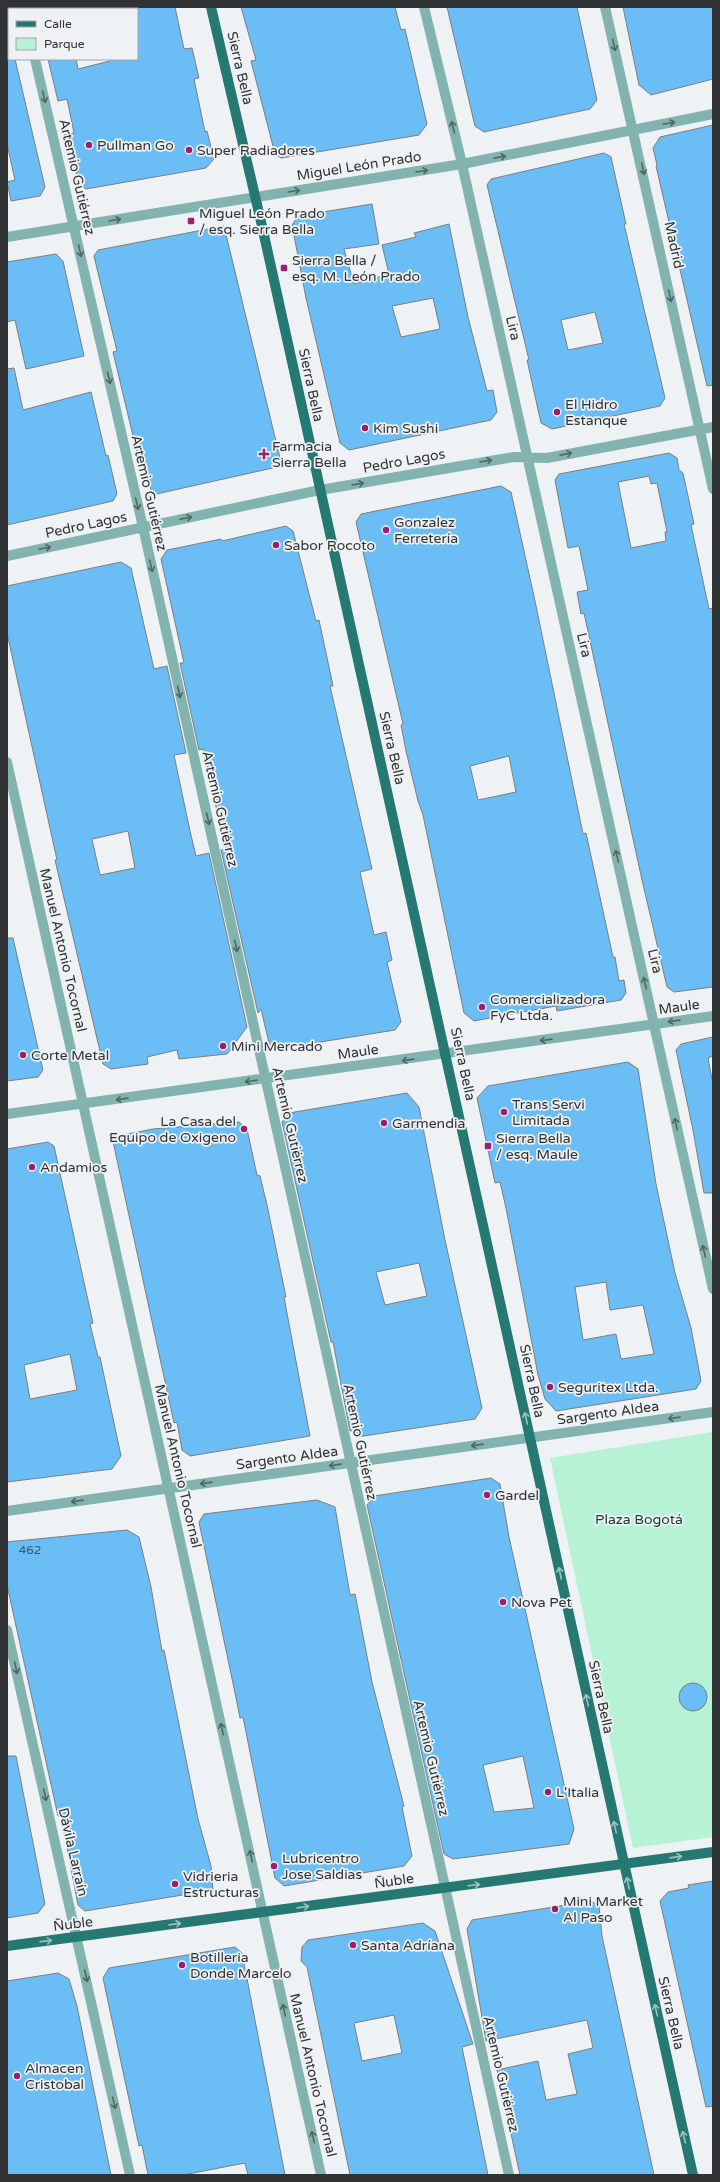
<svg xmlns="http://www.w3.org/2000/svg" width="720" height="2182" viewBox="0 0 720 2182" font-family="'Varela Round',sans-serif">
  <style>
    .green { fill: #b6f2d3 }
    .building { fill: #6bbdf6; stroke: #7b7e80; fill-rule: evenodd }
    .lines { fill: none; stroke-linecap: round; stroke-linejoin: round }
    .minor { stroke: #82b3ae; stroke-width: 10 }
    .major { stroke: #267973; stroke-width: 10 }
    .oneway { stroke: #516664 }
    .oneway2 { stroke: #9ec2c0 }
    .poi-dot { fill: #9d1d71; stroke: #eef2f4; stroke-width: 1.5 }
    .labels { text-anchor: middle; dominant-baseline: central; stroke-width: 3.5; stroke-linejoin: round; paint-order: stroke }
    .number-label { font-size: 12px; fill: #405564 }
    .street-label { font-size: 14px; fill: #313233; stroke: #eef2f4 }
    .poi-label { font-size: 14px; fill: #313233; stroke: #eef2f4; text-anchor: start }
    .park-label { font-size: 14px; fill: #17412e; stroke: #eef2f4 }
  </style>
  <rect width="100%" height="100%" fill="#eef2f4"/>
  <path class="green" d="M713,1432v405l-80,11 -83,-390z"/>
  <path class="building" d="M137,7h38l9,42 8,-1 7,30 -5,1 11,53 2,-1 7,28 -8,9 -120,21 -7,-5 -6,-22h-3l-6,-27 10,-2 -7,-34 -9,2 -10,-42h28l2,10 32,-8 -1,-2h28z
    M241,7h154l6,23 4,-1 22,95 -8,11 -138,23 -6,-4 -24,-93 5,-1z
    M447,7h130l20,93 -7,9 -106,23 -9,-6z
    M623,7h90v72l-62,16 -12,-10z
    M7,52h2v7h6l30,128 -5,9 -29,5 -4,-19 8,-2 -8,-36z
    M713,125v260l-6,1 -51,-220 1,-1 -4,-17 7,-11z
    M604,153l7,4 4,18 11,49h-2l41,174 -5,8 -108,23 -11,-6 -14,-63h2l-42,-175 4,-6zM595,312l8,31 -35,7 -7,-30z
    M372,204l7,40 -35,5 10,35 35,-10 -7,-29 34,-8 -2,-4 35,-9 19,93 19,74 6,-1 4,22 -6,8 -142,30 -9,-7 -34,-145 -14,-73 6,-9zM433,298l7,31 -39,8 -9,-31z
    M224,226l56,232 -3,9 -125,28 -8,-35 -5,1 -26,-109 4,-1 -23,-95 4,-6z
    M56,254l7,7 21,95 -58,13 -11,-49 -8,2v-60z
    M14,368l9,42 68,-18 15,64 2,-1 9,39 -4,7 -106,24v-156z
    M669,453l8,5 2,12 4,3 11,51 -3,1 18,84 4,-1v379l-39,5 -7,-5 -25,-107 -58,-267 -3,1 -4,-22 11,-2 -9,-44 -11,2 -13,-68 4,-6zM649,476l2,8 6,-1 10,49h-2l1,9 -35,7 -13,-66z
    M501,486l10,6 24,109 48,233 3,-1 27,124h2l4,24 5,-1 2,13 -5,7 -64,11 -1,-5 -82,15 -10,-8 -41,-198 -5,-14 -12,-50 -5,-26 2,-1 -47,-202 5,-8zM509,756l7,36 -38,8 -8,-34z
    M286,526l7,5 23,90 3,-1 14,66h-3l42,183 -12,3 14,63 12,-3 6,28 -5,2 14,60 -6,8 -118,19 -8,-6 -8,-34 -3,4 -37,-163 5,-1 -9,-38 -14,-62 -4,1 -19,-87h4l-23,-104 6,-9 54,-11 1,2z
    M121,562l10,6 23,101 13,-3 19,87 -12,2 16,76 6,25 13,-3 38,174 -20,27 -48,5 -2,-9 -30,7 1,7 -37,5 -8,-5 -48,-204h2l-50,-227v-47zM128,831l7,37 -35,7 -8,-36z
    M7,938h6l30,132 -5,7 -31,4z
    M713,1037v19l-5,2 5,27v108h-9l-11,-63 -17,-80 5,-6z
    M628,1062l10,7 18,115 19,89 16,55 10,53 -5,8 -140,22 -11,-12 -7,-24 -32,-167 -6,-26 -5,1 -18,-85 11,-12zM606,1282l4,28 33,-5 11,49 -33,5 -5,-25 -33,6 -8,-53z
    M407,1093l12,14 26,133 37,168 -7,11 -118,18 -1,-7 -6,1 -17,-89h-2l-49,-220 7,-9zM419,1263l8,33 -42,9 -9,-33z
    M239,1122l8,7 10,46 3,1 7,29 19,92h-2l26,139 -120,20 -8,-6 -5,-28 -3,1 -62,-286 41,-8z
    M48,1142l6,4 39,177 -3,1 8,33h2l21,99 -9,13 -105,13v-333zM70,1354l7,36 -47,9 -6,-34z
    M491,1478l9,6 9,53 65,292 -5,15 -116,15 -9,-5 -77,-349 7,-9zM523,1756l11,52 -40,4 -11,-47z
    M317,1500l18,7 15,88 5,-1 17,88 32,124 -2,1 10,49 -8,10 -120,20 -9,-8 -32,-161 -3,1 -6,-30 -35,-166 5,-8z
    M127,1530l12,7 12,50 11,64 2,-1 34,169 13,47 2,24 -128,21 -7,-6 -17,-89h-3l-51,-231v-43z
    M679 1697a14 14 0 1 1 28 0a14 14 0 1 1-28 0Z
    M7,1756h9l29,148 -7,9 -31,5z
    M713,1881v225l-7,1 -46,-206 8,-9 21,-4 -1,-3z
    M591,1901l8,5 3,30 52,239h-134l-23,-105 41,-9 8,39 31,-6 -9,-40 25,-6 -6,-28 -101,21 -19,-112 5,-9z
    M423,1923l12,8 38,113 -11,3 26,128h-138l-43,-208 -6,-6 1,-14 6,-7zM394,2015l8,38 -40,8 -8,-38z
    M235,1947l7,6 43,222h-37l-3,-12 -62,12h-35l-6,-30 -3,1 -36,-168 6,-10z
    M58,1973l11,6 8,27 34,169h-104v-194z"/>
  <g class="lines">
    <path class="minor" d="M23,7l1,2
      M424,7l38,157 251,1125
      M605,7l108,482
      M35,59l108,468 366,1648
      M7,237l455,-73 251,-50
      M7,556l313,-66 194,-33 33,1 166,-31
      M7,762l314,1413
      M7,1114l706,-98
      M7,1511l706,-99
      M7,1630l123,545"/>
    <path class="major" d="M211,7l51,219 431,1949
      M7,1946l706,-94"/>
  </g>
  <defs><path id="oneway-shaft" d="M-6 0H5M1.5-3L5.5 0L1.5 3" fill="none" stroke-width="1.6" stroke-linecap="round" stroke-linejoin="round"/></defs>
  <g class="oneway">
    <use href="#oneway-shaft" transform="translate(614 45) rotate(77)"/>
    <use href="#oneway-shaft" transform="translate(44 97) rotate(77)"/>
    <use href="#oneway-shaft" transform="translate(669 123) rotate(-12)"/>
    <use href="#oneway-shaft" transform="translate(453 127) rotate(-104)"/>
    <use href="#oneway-shaft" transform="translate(500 157) rotate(-11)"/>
    <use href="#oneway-shaft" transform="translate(643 169) rotate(78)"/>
    <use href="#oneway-shaft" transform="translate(422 171) rotate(-9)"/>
    <use href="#oneway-shaft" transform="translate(294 191) rotate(-9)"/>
    <use href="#oneway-shaft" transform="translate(115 220) rotate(-10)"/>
    <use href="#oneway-shaft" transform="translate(80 251) rotate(77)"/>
    <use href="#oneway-shaft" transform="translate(670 296) rotate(78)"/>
    <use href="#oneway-shaft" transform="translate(109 378) rotate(77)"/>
    <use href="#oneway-shaft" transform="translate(566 454) rotate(-11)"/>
    <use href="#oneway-shaft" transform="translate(486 461) rotate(-10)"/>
    <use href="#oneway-shaft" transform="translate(358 484) rotate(-10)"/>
    <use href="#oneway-shaft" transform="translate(137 504) rotate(77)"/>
    <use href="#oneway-shaft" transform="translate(186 518) rotate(-12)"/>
    <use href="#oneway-shaft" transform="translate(45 548) rotate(-12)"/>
    <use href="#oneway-shaft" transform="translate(151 566) rotate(77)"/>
    <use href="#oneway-shaft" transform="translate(179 692) rotate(77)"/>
    <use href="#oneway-shaft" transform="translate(208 819) rotate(77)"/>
    <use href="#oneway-shaft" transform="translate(617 856) rotate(-103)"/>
    <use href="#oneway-shaft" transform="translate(236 946) rotate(77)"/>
    <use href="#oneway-shaft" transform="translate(645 983) rotate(-103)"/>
    <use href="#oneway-shaft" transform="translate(674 1021) rotate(172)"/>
    <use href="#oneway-shaft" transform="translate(546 1040) rotate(172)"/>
    <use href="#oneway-shaft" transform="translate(408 1060) rotate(172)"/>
    <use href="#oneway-shaft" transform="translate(251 1081) rotate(172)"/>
    <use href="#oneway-shaft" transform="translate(122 1099) rotate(172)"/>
    <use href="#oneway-shaft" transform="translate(676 1124) rotate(-103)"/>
    <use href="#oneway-shaft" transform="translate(704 1251) rotate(-103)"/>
    <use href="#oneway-shaft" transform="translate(674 1418) rotate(172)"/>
    <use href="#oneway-shaft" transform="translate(477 1445) rotate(172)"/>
    <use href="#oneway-shaft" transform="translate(335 1465) rotate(172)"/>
    <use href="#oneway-shaft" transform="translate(206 1483) rotate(172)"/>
    <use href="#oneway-shaft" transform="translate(77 1501) rotate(172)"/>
    <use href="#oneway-shaft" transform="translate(16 1668) rotate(77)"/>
    <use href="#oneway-shaft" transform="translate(222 1729) rotate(-103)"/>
    <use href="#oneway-shaft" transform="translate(45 1795) rotate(77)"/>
    <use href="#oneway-shaft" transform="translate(251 1856) rotate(-103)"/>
    <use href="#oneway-shaft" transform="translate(86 1976) rotate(77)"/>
    <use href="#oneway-shaft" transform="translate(284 2010) rotate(-103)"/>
    <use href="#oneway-shaft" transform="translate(114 2103) rotate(77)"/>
    <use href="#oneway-shaft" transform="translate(313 2137) rotate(-103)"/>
  </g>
  <g class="oneway2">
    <use href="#oneway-shaft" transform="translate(526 1418) rotate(-102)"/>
    <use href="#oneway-shaft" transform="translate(560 1573) rotate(-102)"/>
    <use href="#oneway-shaft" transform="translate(587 1700) rotate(-102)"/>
    <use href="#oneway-shaft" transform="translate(615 1827) rotate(-102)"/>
    <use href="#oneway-shaft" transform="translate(676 1857) rotate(-8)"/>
    <use href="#oneway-shaft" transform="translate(628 1883) rotate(-102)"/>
    <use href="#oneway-shaft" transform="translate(474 1885) rotate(-7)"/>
    <use href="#oneway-shaft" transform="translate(303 1907) rotate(-8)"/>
    <use href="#oneway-shaft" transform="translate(175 1924) rotate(-8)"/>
    <use href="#oneway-shaft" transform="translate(46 1941) rotate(-7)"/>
    <use href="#oneway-shaft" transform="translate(656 2010) rotate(-103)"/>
    <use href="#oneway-shaft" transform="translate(684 2137) rotate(-103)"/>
  </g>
  <g class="poi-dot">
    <circle cx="89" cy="145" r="4"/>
    <circle cx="189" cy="150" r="4"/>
    <rect x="187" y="217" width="8" height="8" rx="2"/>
    <rect x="280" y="264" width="8" height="8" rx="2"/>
    <circle cx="557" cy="412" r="4"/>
    <circle cx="365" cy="428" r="4"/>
    <path d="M262 448h4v4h4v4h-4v4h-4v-4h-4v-4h4z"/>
    <circle cx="386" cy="530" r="4"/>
    <circle cx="276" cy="545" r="4"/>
    <circle cx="482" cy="1007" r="4"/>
    <circle cx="223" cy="1046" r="4"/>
    <circle cx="23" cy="1055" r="4"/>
    <circle cx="504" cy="1112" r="4"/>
    <circle cx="384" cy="1123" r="4"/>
    <circle cx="244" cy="1129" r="4"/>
    <rect x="484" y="1142" width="8" height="8" rx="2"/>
    <circle cx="32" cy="1167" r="4"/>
    <circle cx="550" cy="1387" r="4"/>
    <circle cx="487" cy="1495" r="4"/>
    <circle cx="503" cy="1602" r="4"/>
    <circle cx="548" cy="1792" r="4"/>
    <circle cx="274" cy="1866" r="4"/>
    <circle cx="175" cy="1884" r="4"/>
    <circle cx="555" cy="1909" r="4"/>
    <circle cx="353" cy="1945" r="4"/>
    <circle cx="182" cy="1965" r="4"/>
    <circle cx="17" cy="2076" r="4"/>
  </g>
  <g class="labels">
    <g class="number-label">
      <text x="30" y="1550">462</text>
    </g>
    <g class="street-label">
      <text transform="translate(240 68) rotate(77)">Sierra Bella</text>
      <text transform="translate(359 166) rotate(-9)">Miguel León Prado</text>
      <text transform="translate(77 177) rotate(77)">Artemio Gutiérrez</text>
      <text transform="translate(674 245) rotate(78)">Madrid</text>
      <text transform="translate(513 328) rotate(77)">Lira</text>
      <text transform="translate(311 385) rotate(78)">Sierra Bella</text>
      <text transform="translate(404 461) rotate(-10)">Pedro Lagos</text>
      <text transform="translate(149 493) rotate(77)">Artemio Gutiérrez</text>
      <text transform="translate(86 525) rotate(-12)">Pedro Lagos</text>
      <text transform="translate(584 645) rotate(77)">Lira</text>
      <text transform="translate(392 748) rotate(77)">Sierra Bella</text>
      <text transform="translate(220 809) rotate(77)">Artemio Gutiérrez</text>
      <text transform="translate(63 950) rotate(77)">Manuel Antonio Tocornal</text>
      <text transform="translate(655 961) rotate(77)">Lira</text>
      <text transform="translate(679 1007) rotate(-8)">Maule</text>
      <text transform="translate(358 1052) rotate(-8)">Maule</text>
      <text transform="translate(463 1064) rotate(78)">Sierra Bella</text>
      <text transform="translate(290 1125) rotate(77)">Artemio Gutiérrez</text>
      <text transform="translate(532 1381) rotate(78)">Sierra Bella</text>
      <text transform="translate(608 1413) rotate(-8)">Sargento Aldea</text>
      <text transform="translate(360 1442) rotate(78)">Artemio Gutiérrez</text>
      <text transform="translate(287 1458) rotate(-8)">Sargento Aldea</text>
      <text transform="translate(178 1466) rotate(77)">Manuel Antonio Tocornal</text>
      <text transform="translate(601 1697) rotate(78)">Sierra Bella</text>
      <text transform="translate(431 1758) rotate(77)">Artemio Gutiérrez</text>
      <text transform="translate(73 1852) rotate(77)">Dávila Larraín</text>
      <text transform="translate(394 1881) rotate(-8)">Ñuble</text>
      <text transform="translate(73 1924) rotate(-7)">Ñuble</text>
      <text transform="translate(671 2013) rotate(77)">Sierra Bella</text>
      <text transform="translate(501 2074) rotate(77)">Artemio Gutiérrez</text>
      <text transform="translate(313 2075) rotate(77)">Manuel Antonio Tocornal</text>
    </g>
    <g class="poi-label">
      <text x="97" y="145">Pullman Go</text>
      <text x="197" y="150">Super Radiadores</text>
      <text x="199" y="213">Miguel León Prado<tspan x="199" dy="16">/ esq. Sierra Bella</tspan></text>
      <text x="292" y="260">Sierra Bella /<tspan x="292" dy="16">esq. M. León Prado</tspan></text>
      <text x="565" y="404">El Hidro<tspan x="565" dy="16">Estanque</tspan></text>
      <text x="373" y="428">Kim Sushi</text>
      <text x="272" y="446">Farmacia<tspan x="272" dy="16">Sierra Bella</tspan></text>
      <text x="394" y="522">Gonzalez<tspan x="394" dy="16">Ferretería</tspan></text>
      <text x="284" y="545">Sabor Rocoto</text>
      <text x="490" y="999">Comercializadora<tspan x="490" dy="16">FyC Ltda.</tspan></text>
      <text x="231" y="1046">Mini Mercado</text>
      <text x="31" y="1055">Corte Metal</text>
      <text x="512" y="1104">Trans Servi<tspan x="512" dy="16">Limitada</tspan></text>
      <text x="236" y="1121" text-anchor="end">La Casa del<tspan x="236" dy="16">Equipo de Oxigeno</tspan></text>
      <text x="392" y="1123">Garmendia</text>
      <text x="496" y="1138">Sierra Bella<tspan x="496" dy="16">/ esq. Maule</tspan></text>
      <text x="40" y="1167">Andamios</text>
      <text x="558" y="1387">Seguritex Ltda.</text>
      <text x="495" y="1495">Gardel</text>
      <text x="511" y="1602">Nova Pet</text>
      <text x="556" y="1792">L'Italia</text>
      <text x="282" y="1858">Lubricentro<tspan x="282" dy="16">Jose Saldias</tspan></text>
      <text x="183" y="1876">Vidrieria<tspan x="183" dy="16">Estructuras</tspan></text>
      <text x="563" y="1901">Mini Market<tspan x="563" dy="16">Al Paso</tspan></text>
      <text x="361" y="1945">Santa Adríana</text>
      <text x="190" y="1957">Botilleria<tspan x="190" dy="16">Donde Marcelo</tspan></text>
      <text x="25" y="2068">Almacen<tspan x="25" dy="16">Cristobal</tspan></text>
    </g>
    <g class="park-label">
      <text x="639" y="1519">Plaza Bogotá</text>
    </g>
  </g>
  <rect width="720" height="2182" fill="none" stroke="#313233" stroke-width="16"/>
  <rect x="8" y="8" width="130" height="52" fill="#eef2f4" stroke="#a2a5a7"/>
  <rect x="16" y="21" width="20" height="6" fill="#267973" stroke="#a2a5a7"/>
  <text x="44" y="28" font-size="12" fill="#313233">Calle</text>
  <rect x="16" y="38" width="20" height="12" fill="#b6f2d3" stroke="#a2a5a7"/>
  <text x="44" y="48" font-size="12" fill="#313233">Parque</text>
</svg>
